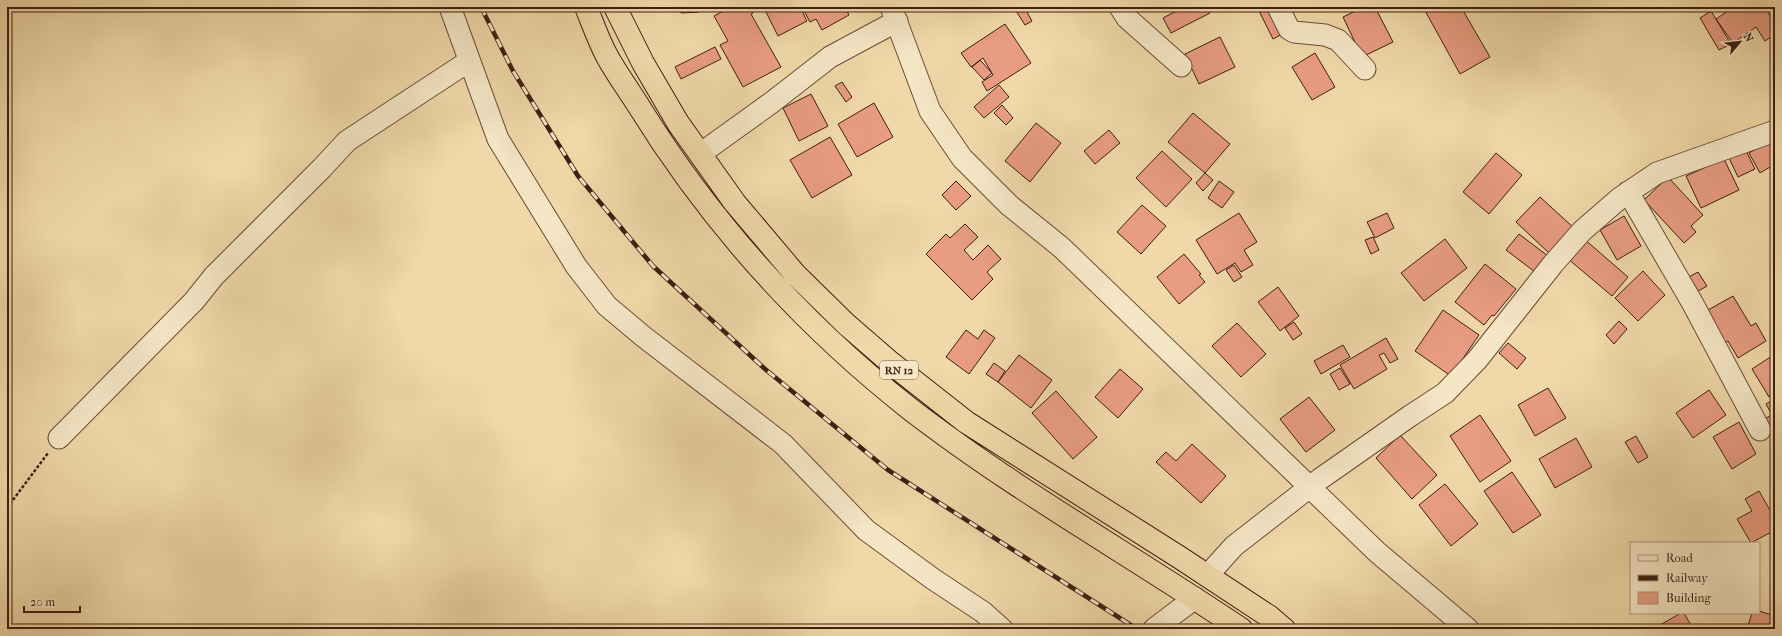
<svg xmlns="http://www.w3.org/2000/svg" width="1782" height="636" viewBox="0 0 1782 636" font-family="'IM FELL French Canon',serif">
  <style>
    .building { fill: #e89c81; stroke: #3e1e12 }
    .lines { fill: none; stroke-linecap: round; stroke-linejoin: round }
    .minor-casing { stroke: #6a4c38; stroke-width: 23 }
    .trunk-casing { stroke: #3e1e12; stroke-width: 24 }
    .path { stroke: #3e1e12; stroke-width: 2.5; stroke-dasharray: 3 2; stroke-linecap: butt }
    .minor { stroke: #f5e6c6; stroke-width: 21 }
    .trunk { stroke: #f0d8a8; stroke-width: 22 }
    .rail-casing { stroke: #3e1e12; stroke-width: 4.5 }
    .rail { stroke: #f5e6c6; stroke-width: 3; stroke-dasharray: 9; stroke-linecap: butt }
    .labels { text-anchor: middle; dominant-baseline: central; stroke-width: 4; stroke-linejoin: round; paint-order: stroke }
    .shield { fill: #f5e6c6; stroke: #755a48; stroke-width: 1 }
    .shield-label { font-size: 11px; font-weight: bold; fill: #3e1e12 }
  </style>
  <rect width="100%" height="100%" fill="#f0d8a8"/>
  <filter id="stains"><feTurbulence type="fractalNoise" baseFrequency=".005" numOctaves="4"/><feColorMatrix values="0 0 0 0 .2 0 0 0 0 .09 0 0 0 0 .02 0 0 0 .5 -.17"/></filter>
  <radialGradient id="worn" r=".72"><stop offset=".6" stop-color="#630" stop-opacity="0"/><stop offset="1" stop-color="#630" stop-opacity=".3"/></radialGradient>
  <path class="building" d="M681,7h17l1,5 -18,1z
    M731,7h19l3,6 -2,1 30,53 -38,20 -23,-42 8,-4 -14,-25z
    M800,7l7,14 -29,15 -14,-28z
    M802,7h43l4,8 -27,15 -6,-11 -6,3z
    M1023,7h1l8,14 -7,4 -9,-14z
    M1184,7h22l4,6 -39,20 -8,-15z
    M1257,7h15l12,26 -11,6z
    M1364,7h11l18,35 -31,15 -19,-40z
    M1423,7h38l29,50 -30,17z
    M1734,7h30l11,16v11l-10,7 -9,-14 -23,16 -17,-24z
    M1711,11l20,33 -12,6 -19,-32z
    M1005,24l26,39 -44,28 -5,-9 11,-7 -10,-17 -12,9 -10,-14z
    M1220,37l15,30 -36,17 -14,-30z
    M715,47l6,12 -40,20 -6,-12z
    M1315,53l20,34 -23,13 -20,-33z
    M980,60l12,13 -8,7 -12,-13z
    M842,82l10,15 -6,5 -11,-16z
    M999,85l10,12 -25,21 -10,-11z
    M811,94l17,32 -29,15 -16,-33z
    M874,103l19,34 -36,20 -19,-33z
    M1002,105l11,13 -7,7 -12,-12z
    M1193,113l37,31 -25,29 -37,-31z
    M1036,123l25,20 -31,39 -25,-21z
    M1109,130l11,13 -25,21 -11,-13z
    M830,137l22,38 -40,23 -22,-38z
    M1775,138v26l-15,9 -11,-20z
    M1745,149l10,20 -17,8 -9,-19z
    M1162,151l30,28 -26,28 -30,-29z
    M1496,153l26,22 -33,39 -26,-22z
    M1724,159l15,31 -38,18 -15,-32z
    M1205,173l8,7 -10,11 -7,-8z
    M1668,177l35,38 -12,11 5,6 -12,11 -40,-43z
    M956,181l15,15 -15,14 -14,-15z
    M1219,181l15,11 -12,16 -14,-10z
    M1540,197l33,30 -24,26 -33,-31z
    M1142,205l24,21 -25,28 -24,-22z
    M1239,213l18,29 -13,8 9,15 -12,7 -6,-9 -18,11 -21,-34z
    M1387,213l7,15 -19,10 -8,-16z
    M1624,216l17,30 -24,14 -17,-30z
    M965,224l13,13 -14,13 9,10 15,-15 13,14 -14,13 6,7 -21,21 -46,-46 20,-20 4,4z
    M1519,234l29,22 -13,16 -29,-22z
    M1373,237l6,13 -8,4 -6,-14z
    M1583,238l45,39 -16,19 -45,-38z
    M1445,239l22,29 -43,33 -23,-28z
    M1184,254l17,20 -2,1 6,7 -26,22 -22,-27z
    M1485,264l31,25 -22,27 -2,-1 -8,10 -29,-23z
    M1234,265l8,12 -8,5 -8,-12z
    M1643,271l22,24 -27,26 -23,-23z
    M1698,272l9,14 -12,7 -8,-15z
    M1278,287l21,29 -19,15 -22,-29z
    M1733,296l18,30 5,-3 10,18 -28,17 -10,-17 -9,5 -18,-32z
    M1443,310l36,25 -28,41 -36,-25z
    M1619,321l8,8 -13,15 -8,-9z
    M1294,322l8,12 -9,6 -8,-12z
    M1237,323l29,31 -25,23 -29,-31z
    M966,330l12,9 6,-9 11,8 -26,36 -23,-17z
    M1386,338l12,21 -8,4 -6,-10 -5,2 8,14 -33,20 -14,-24z
    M1508,343l18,15 -9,11 -18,-16z
    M1343,345l7,12 -29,17 -7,-13z
    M1775,354v39l-6,4 -17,-28z
    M1019,355l33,25 -21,28 -33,-26z
    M994,363l11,8 -7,11 -12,-8z
    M1340,368l10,16 -11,6 -9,-16z
    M1120,369l23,20 -25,29 -23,-21z
    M1548,388l18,30 -31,18 -17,-31z
    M1709,390l17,25 -33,23 -17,-25z
    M1056,391l41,46 -24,22 -41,-46z
    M1309,397l26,33 -29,22 -26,-33z
    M1775,399v39l-11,-19 8,-4 -6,-11z
    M1480,415l31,46 -31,21 -30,-46z
    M1739,422l17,32 -24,15 -19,-32z
    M1400,435l37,40 -25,24 -36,-41z
    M1636,436l12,21 -10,6 -13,-21z
    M1576,438l16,29 -37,21 -16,-29z
    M1192,444l34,32 -25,27 -45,-41 10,-10 10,9z
    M1512,472l29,43 -28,18 -29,-42z
    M1445,484l33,40 -27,22 -32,-41z
    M1759,491l16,28v11l-24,13 -14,-24 15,-8 -7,-12z
    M1759,611l16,5v13h-28l5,-16h7z
    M1681,613h3l9,16h-40z"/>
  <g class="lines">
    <defs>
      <path id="minor" d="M450,7l48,132 78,127 31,40 37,31 139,107 83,86 67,49 50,33 19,17
        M891,7l39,104 32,47 47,47 53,43 315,304 91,77
        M1120,7l7,11 54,48
        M1278,7l11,22 5,3 31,3 13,5 27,29
        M700,154l71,-51 59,-46 67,-36
        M1628,192l65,112 67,126
        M59,438l135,-137 20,-25 108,-108 25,-27 122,-80
        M1207,576l27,-30 86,-67 90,-63 35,-23 32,-33 76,-96 29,-33 38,-33 37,-25 118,-42
        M1154,629l41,-31"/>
      <path id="trunk" d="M586,7c7,17 13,35 22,51 9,16 20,31 30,47 73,118 163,218 272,304 105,81 221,146 331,220
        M615,7l28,56 35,60 57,80 60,71 51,50 45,39 75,59 213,135 91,60 14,12"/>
    </defs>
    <use href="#minor" class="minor-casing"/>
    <use href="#trunk" class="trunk-casing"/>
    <path class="path" d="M7,508l41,-55"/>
    <use href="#minor" class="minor"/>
    <use href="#trunk" class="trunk"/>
    <defs>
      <path id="rail" d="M481,7l32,64 65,105 75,90 112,103 123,101 249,159"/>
    </defs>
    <use href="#rail" class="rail-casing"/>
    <use href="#rail" class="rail"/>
  </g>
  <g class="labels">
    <rect class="shield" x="880" y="361" width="38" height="18" rx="3"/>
    <g class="shield-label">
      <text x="899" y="370">RN 12</text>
    </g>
  </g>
  <rect width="1782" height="636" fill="none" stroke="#f0d8a8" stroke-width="24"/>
  <rect x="8" y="8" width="1766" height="620" fill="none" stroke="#3e1e12" stroke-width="2"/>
  <rect x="12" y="12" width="1758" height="612" fill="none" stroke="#3e1e12"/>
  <rect x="1630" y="542" width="130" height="72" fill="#f5e6c6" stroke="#ac967e"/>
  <rect x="1638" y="555" width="20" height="6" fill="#f5e6c6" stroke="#ac967e"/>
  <text x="1666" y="562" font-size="12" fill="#3e1e12">Road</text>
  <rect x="1638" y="575" width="20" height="6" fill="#3e1e12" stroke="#ac967e"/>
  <text x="1666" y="582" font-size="12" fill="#3e1e12">Railway</text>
  <rect x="1638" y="592" width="20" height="12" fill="#e89c81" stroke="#ac967e"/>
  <text x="1666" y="602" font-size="12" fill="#3e1e12">Building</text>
  <g transform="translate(1740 42) rotate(62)" stroke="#f5e6c6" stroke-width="3" paint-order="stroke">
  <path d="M0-3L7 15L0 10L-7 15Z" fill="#3e1e12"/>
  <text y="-6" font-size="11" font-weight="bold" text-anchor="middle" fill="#3e1e12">N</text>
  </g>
  <path d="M24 606v6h56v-6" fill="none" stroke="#3e1e12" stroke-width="2"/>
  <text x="30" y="606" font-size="12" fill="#3e1e12" stroke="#f5e6c6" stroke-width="3" paint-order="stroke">20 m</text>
  <rect width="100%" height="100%" filter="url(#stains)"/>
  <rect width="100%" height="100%" fill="url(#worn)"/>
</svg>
